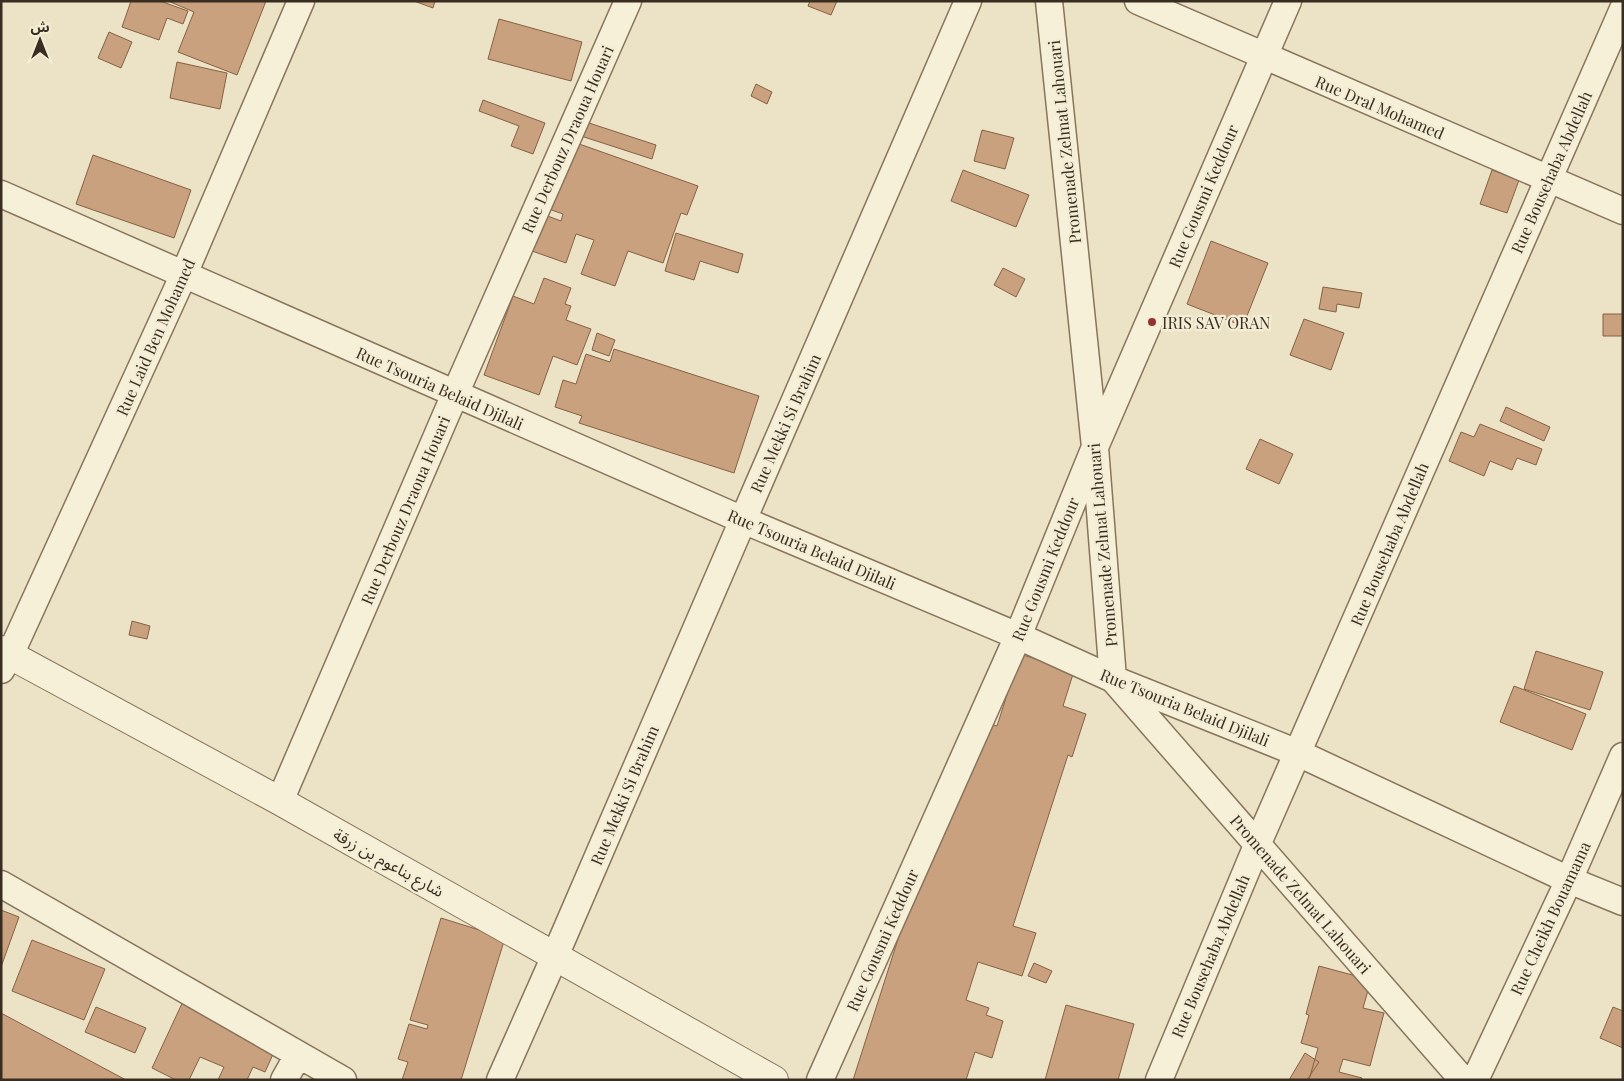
<svg xmlns="http://www.w3.org/2000/svg" width="1624" height="1081" viewBox="0 0 1624 1081" font-family="'Playfair Display','Noto Sans Arabic',serif">
  <style>
    .building { fill: #c9a17e; stroke: #856143 }
    .lines { fill: none; stroke-linecap: round; stroke-linejoin: round }
    .minor-casing { stroke: #87755c; stroke-width: 29 }
    .tertiary-casing { stroke: #87755c; stroke-width: 30 }
    .minor { stroke: #f7f0d9; stroke-width: 26 }
    .tertiary { stroke: #f7f0d9; stroke-width: 28 }
    .poi-dot { fill: #93342f; stroke: #f4edd5; stroke-width: 2 }
    .labels { text-anchor: middle; dominant-baseline: central; stroke-width: 4.5; stroke-linejoin: round; paint-order: stroke }
    .street-label { font-size: 16px; fill: #382d20; stroke: #f4edd5 }
    .poi-label { font-size: 16px; fill: #382d20; stroke: #f4edd5; text-anchor: start }
  </style>
  <rect width="100%" height="100%" fill="#ece3c6"/>
  <path class="building" d="M131,1h29l28,10 -5,13 -16,-6 -8,22 -37,-13z
    M168,1h98l-29,74 -59,-23 16,-40z
    M414,1h21l-2,7z
    M810,1h27l-6,14 -23,-9z
    M499,19l83,23 -11,39 -83,-22z
    M109,32l23,10 -11,26 -23,-10z
    M177,62l50,11 -7,36 -50,-11z
    M756,84l16,8 -5,12 -16,-8z
    M483,100l62,23 -12,31 -22,-8 8,-20 -40,-15z
    M586,122l70,23 -4,14 -71,-23z
    M982,130l32,8 -9,31 -31,-8z
    M568,140l130,46 -11,29 -6,-2 -18,50 -35,-12 -13,35 -34,-12 13,-34 -18,-6 -10,29 -34,-12 13,-36 16,6 2,-7 -20,-7z
    M93,155l98,35 -17,48 -98,-34z
    M963,170l66,25 -13,32 -65,-26z
    M1492,170l27,10 -12,33 -27,-9z
    M676,233l67,21 -5,19 -38,-12 -6,19 -29,-9z
    M1211,241l57,22 -25,63 -56,-22z
    M1003,268l22,11 -9,18 -22,-12z
    M544,278l27,10 -6,16 6,2 -5,14 25,9 -14,36 -24,-9 -14,39 -55,-20 29,-79 21,8z
    M1323,287l39,6 -3,15 -22,-4 -1,8 -17,-3z
    M1603,314h20v22h-20z
    M1304,319l40,14 -13,37 -41,-15z
    M597,333l18,7 -6,16 -17,-6z
    M614,349l145,47 -25,77 -155,-50 3,-7 -27,-9 8,-27 13,4 10,-30 24,8z
    M1506,407l44,20 -6,14 -44,-20z
    M1480,424l62,25 -6,16 -19,-7 -5,12 -22,-9 -6,15 -35,-15 12,-29 13,5z
    M1260,439l33,15 -14,30 -33,-15z
    M132,621l18,5 -3,13 -18,-4z
    M1536,651l67,21 -13,38 -66,-21z
    M1020,654l54,17 -11,35 23,8 -14,43 -4,-2 -55,171 23,7 -14,43 -44,-14 -12,38 23,8 -3,7 17,6 -11,37 -17,-6 -9,28h-113l116,-363 28,9z
    M1514,686l72,28 -14,36 -72,-28z
    M1,910l18,7 -18,50z
    M441,918l64,20 -44,142h-59l6,-18 -10,-3 11,-35 18,5 1,-4 -18,-5z
    M32,940l73,29 -21,51 -72,-29z
    M1034,963l18,8 -6,12 -18,-7z
    M1319,966l52,14 -8,28 21,5 -14,53 -27,-7 -4,13 23,6v2h-53l9,-32 -17,-5 8,-28 -3,-1z
    M185,997l94,44 -14,31 -12,-5 -6,13h-29l6,-13 -24,-10 -11,23h-13l-24,-12z
    M1066,1005l68,19 -16,56h-73z
    M96,1007l50,21 -11,25 -50,-21z
    M1613,1007l10,4v37l-23,-10z
    M1,1013l125,67h-125z
    M1305,1053l14,9 -12,18h-18z"/>
  <g class="lines">
    <defs>
      <path id="minor" d="M1049,1l46,446 18,232 350,401
        M1138,1l485,210
        M1,194l742,326 275,116 95,43 185,74 271,127 54,22
        M1,670l9,-15 174,-381 117,-273
        M280,801l175,-407 173,-393
        M1,884l342,196
        M284,1080l14,-25
        M500,1080l55,-124 188,-436 225,-519
        M820,1080l198,-444 77,-189 193,-446
        M1159,1080l99,-237 365,-834
        M1475,1080l94,-200 54,-124"/>
      <path id="tertiary" d="M1,650l279,151 494,279"/>
    </defs>
    <use href="#minor" class="minor-casing"/>
    <use href="#tertiary" class="tertiary-casing"/>
    <use href="#minor" class="minor"/>
    <use href="#tertiary" class="tertiary"/>
  </g>
  <circle class="poi-dot" cx="1152" cy="322" r="5"/>
  <g class="labels">
    <g class="street-label">
      <text transform="translate(1380 107) rotate(23)">Rue Dral Mohamed</text>
      <text transform="translate(567 139) rotate(-66)">Rue Derbouz Draoua Houari</text>
      <text transform="translate(1064 142) rotate(-96)">Promenade Zelmat Lahouari</text>
      <text transform="translate(1551 172) rotate(-66)">Rue Bousehaba Abdellah</text>
      <text transform="translate(1203 196) rotate(-67)">Rue Gousmi Keddour</text>
      <text transform="translate(155 337) rotate(-66)">Rue Laid Ben Mohamed</text>
      <text transform="translate(440 388) rotate(24)">Rue Tsouria Belaid Djilali</text>
      <text transform="translate(785 423) rotate(-66)">Rue Mekki Si Brahim</text>
      <text transform="translate(405 510) rotate(-67)">Rue Derbouz Draoua Houari</text>
      <text transform="translate(1389 544) rotate(-67)">Rue Bousehaba Abdellah</text>
      <text transform="translate(1102 545) rotate(-95)">Promenade Zelmat Lahouari</text>
      <text transform="translate(812 549) rotate(23)">Rue Tsouria Belaid Djilali</text>
      <text transform="translate(1045 569) rotate(-68)">Rue Gousmi Keddour</text>
      <text transform="translate(1185 707) rotate(22)">Rue Tsouria Belaid Djilali</text>
      <text transform="translate(624 795) rotate(-67)">Rue Mekki Si Brahim</text>
      <text transform="translate(389 862) rotate(29)">شارع بناعوم بن زرقة</text>
      <text transform="translate(1301 894) rotate(49)">Promenade Zelmat Lahouari</text>
      <text transform="translate(1550 918) rotate(-65)">Rue Cheikh Bouamama</text>
      <text transform="translate(882 940) rotate(-66)">Rue Gousmi Keddour</text>
      <text transform="translate(1210 956) rotate(-67)">Rue Bousehaba Abdellah</text>
    </g>
    <g class="poi-label">
      <text x="1162" y="322">IRIS SAV ORAN</text>
    </g>
  </g>
  <rect width="1624" height="1081" fill="none" stroke="#382d20" stroke-width="5"/>
  <g transform="translate(40 40)" stroke="#f4edd5" stroke-width="4" paint-order="stroke">
  <path d="M0-4L9 19L0 12L-9 19Z" fill="#382d20"/>
  <text y="-8" font-size="14" font-weight="bold" text-anchor="middle" fill="#382d20">ش</text>
  </g>
</svg>
